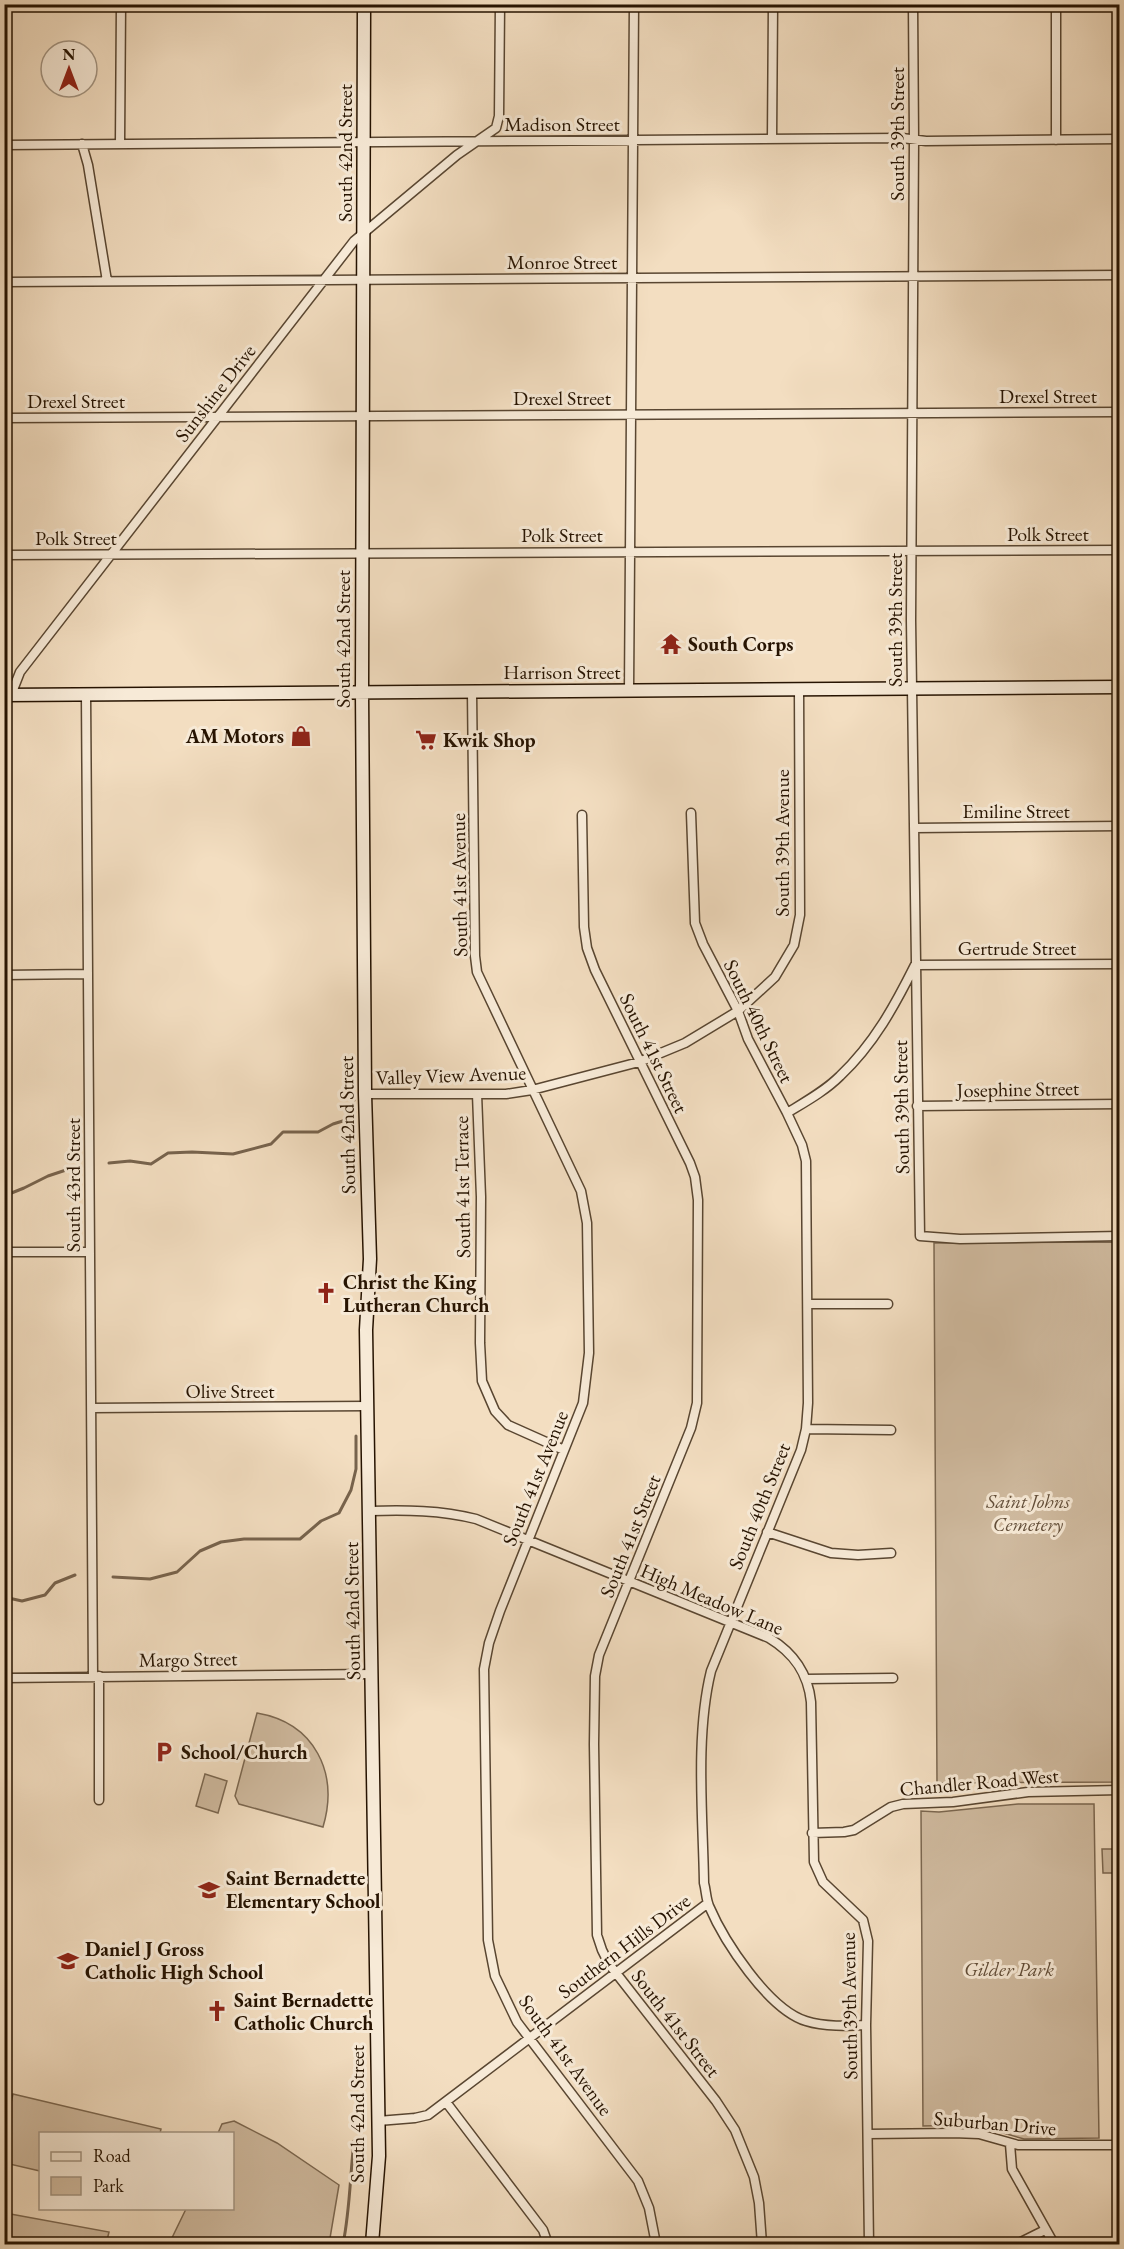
<svg xmlns="http://www.w3.org/2000/svg" width="1124" height="2249" viewBox="0 0 1124 2249" font-family="'EB Garamond',serif">
  <style>
    .green { fill: #d0bba0; stroke: #7b6750; stroke-width: 1.5 }
    .lines { fill: none; stroke-linecap: round; stroke-linejoin: round }
    .stream { stroke: #77634d; stroke-width: 3 }
    .street-casing { stroke: #594631; stroke-width: 11 }
    .secondary-casing { stroke: #261301; stroke-width: 15 }
    .street { stroke: #f7ead7; stroke-width: 8 }
    .secondary { stroke: #f7ead7; stroke-width: 12 }
    .labels { text-anchor: middle; dominant-baseline: central; stroke-width: 6; stroke-linejoin: round; paint-order: stroke }
    .street-label { font-size: 20px; fill: #261301; stroke: #f7ead7 }
    .poi-label { font-size: 20px; font-weight: bold; fill: #261301; stroke: #f7ead7; text-anchor: start }
    .park-label { font-size: 20px; font-style: italic; fill: #624e39; stroke: #f7ead7 }
  </style>
  <rect width="100%" height="100%" fill="#f3dec1"/>
  <filter id="stains"><feTurbulence type="fractalNoise" baseFrequency=".00333" numOctaves="4"/><feColorMatrix values="0 0 0 0 .2 0 0 0 0 .09 0 0 0 0 .02 0 0 0 .5 -.17"/></filter>
  <radialGradient id="worn" r=".72"><stop offset=".6" stop-color="#630" stop-opacity="0"/><stop offset="1" stop-color="#630" stop-opacity=".3"/></radialGradient>
  <path class="green" d="M1119,1242v540l-182,1 -3,-540z
    M257,1713c58,10 82,60 66,114l-84,-23 -4,-8z
    M205,1774l22,7 -9,32 -22,-7z
    M1018,1804h76l5,334 -75,1 -48,-14 -53,1 -2,-315 18,1z
    M1102,1849h17v24h-16z
    M13,2094l148,35 -1,4 -120,1v37l-35,-8v-35z
    M234,2121l43,22 62,42 -10,59h-160l17,-35 46,-1v-74l-14,-1 4,-9z
    M5,2213l104,19 -3,12h-101z"/>
  <g class="lines">
    <path class="stream" d="M109,1163l21,-2 21,3 17,-11 24,-1 41,2 38,-10 12,-12h35l15,-8 13,-4 8,-20
      M4,1196l20,-8 24,-12 30,-10
      M113,1577l37,2 27,-7 23,-21 21,-9 23,-3h56l21,-18 18,-8 12,-23 5,-21v-33
      M4,1597l18,4 23,-6 10,-12 20,-8
      M343,2244c7,-34 7,-68 11,-103"/>
    <defs>
      <path id="street" d="M913,4l1,136 -3,480 9,616 40,3 160,-3
        M772,139l1,-135
        M1056,140v-136
        M120,143l1,-139
        M82,144l6,21 19,116
        M4,145l898,-7 24,3 194,-2
        M4,282l1116,-7
        M4,418l1116,-6
        M4,555l1116,-5
        M629,691l5,-687
        M472,692l3,264 2,16 104,219 6,32 2,130 -6,50 -83,208 -11,32 -5,26 4,271 7,36 22,46 121,159 11,27 7,36
        M86,694l7,982
        M11,695l9,-23 334,-431 103,-86 39,-27 3,-12 1,-112
        M691,813l4,110 8,21 35,67 10,28 39,74 15,32 4,16 2,242 -2,26 -5,21 -90,221c-16,65 -8,145 -7,212 2,7 2,16 5,23 15,35 59,103 97,115 19,6 41,5 60,4
        M582,815l2,112 3,21 8,22 95,193 5,14 3,23 -1,203 -6,25 -92,227 -4,21 -1,68 3,191 5,15 7,14 107,137 19,29 19,47 5,26 3,41
        M914,828l206,-2
        M4,975l83,-1
        M365,1094h141l26,-4 107,-28 46,-19 53,-32 37,-34 19,-32 6,-30 -1,-226
        M477,1094l4,103 -1,146 2,38 13,30 13,14 56,25
        M917,1106l203,-2
        M787,1113c18,-11 38,-22 53,-37 34,-32 55,-71 75,-111l205,-1
        M4,1252h85
        M808,1304h80
        M92,1408l276,-2
        M806,1429l85,1
        M370,1511c36,-1 70,-1 106,8l293,119c25,15 39,35 42,64l3,160 9,20 40,38 5,21 -2,84 3,219
        M767,1532l64,21 27,2 33,-2
        M99,1676v124
        M4,1678l368,-4
        M806,1679l87,-1
        M812,1833l32,-1 10,-2 37,-23 12,-3 50,-2 75,-10 92,-2
        M446,2102l97,128 5,14
        M378,2121l37,-3 13,-3 280,-212
        M868,2134l85,-1 26,1 39,11h102
        M1010,2144l2,25 42,75
        M1017,2244l28,-14"/>
      <path id="secondary" d="M364,4l-2,688 3,402 5,165 -4,71 13,826 -7,88
        M4,695l1116,-8"/>
    </defs>
    <use href="#street" class="street-casing"/>
    <use href="#secondary" class="secondary-casing"/>
    <use href="#street" class="street"/>
    <use href="#secondary" class="secondary"/>
  </g>
  <defs>
    <symbol id="temple-bare" viewBox="-9 -9 18 18"><path d="M0-6L5-2H3V0L6.5 2.5H4V6H1.5V3h-3V6H-4V2.5H-6.5L-3 0V-2H-5Z" fill="#8f2418" stroke="#f7ead7" stroke-width="2.5" paint-order="stroke"/></symbol>
    <symbol id="shop-bare" viewBox="-9 -9 18 18"><path d="M-5-2.5h2.3a2.7 3.5 0 0 1 5.4 0H5L5.5 6h-11ZM-1.5-2.5h3a1.5 2.3 0 0 0-3 0Z" fill="#8f2418" stroke="#f7ead7" stroke-width="2.5" paint-order="stroke"/></symbol>
    <symbol id="supermarket-bare" viewBox="-9 -9 18 18"><path d="M-6-5.5h2.5l.6 2H6L4.5 2H-2.5L-4.4-4H-6ZM-1.5 3.2a1.3 1.3 0 1 0 .1 0ZM3 3.2a1.3 1.3 0 1 0 .1 0Z" fill="#8f2418" stroke="#f7ead7" stroke-width="2.5" paint-order="stroke"/></symbol>
    <symbol id="church-bare" viewBox="-9 -9 18 18"><path d="M-1.2-6h2.4v3.5h3.3v2.4h-3.3V6h-2.4V-.1h-3.3v-2.4h3.3Z" fill="#8f2418" stroke="#f7ead7" stroke-width="2.5" paint-order="stroke"/></symbol>
    <symbol id="parking-bare" viewBox="-9 -9 18 18"><path d="M-3.5-5.5H1a3.5 3.5 0 0 1 0 7H-1V5.5H-3.5ZM-1-3.4V-.6H.8a1.4 1.4 0 0 0 0-2.8Z" fill="#8f2418" stroke="#f7ead7" stroke-width="2.5" paint-order="stroke"/></symbol>
    <symbol id="school-bare" viewBox="-9 -9 18 18"><path d="M0-5L7-2L0 1L-7-2ZM-4 1L0 2.5L4 1V4Q0 6-4 4Z" fill="#8f2418" stroke="#f7ead7" stroke-width="2.5" paint-order="stroke"/></symbol>
  </defs>
  <g fill-rule="evenodd">
    <use href="#temple-bare" x="656" y="629" width="30" height="30"/>
    <use href="#shop-bare" x="286" y="721" width="30" height="30"/>
    <use href="#supermarket-bare" x="411" y="725" width="30" height="30"/>
    <use href="#church-bare" x="311" y="1278" width="30" height="30"/>
    <use href="#parking-bare" x="149" y="1737" width="30" height="30"/>
    <use href="#school-bare" x="194" y="1875" width="30" height="30"/>
    <use href="#school-bare" x="53" y="1946" width="30" height="30"/>
    <use href="#church-bare" x="202" y="1996" width="30" height="30"/>
  </g>
  <g class="labels">
    <g class="street-label">
      <text x="562" y="124">Madison Street</text>
      <text transform="translate(897 134) rotate(-90)">South 39th Street</text>
      <text transform="translate(345 153) rotate(-90)">South 42nd Street</text>
      <text x="562" y="262">Monroe Street</text>
      <text transform="translate(215 393) rotate(-52)">Sunshine Drive</text>
      <text x="1048" y="396">Drexel Street</text>
      <text x="562" y="398">Drexel Street</text>
      <text x="76" y="401">Drexel Street</text>
      <text x="1048" y="534">Polk Street</text>
      <text x="562" y="535">Polk Street</text>
      <text x="76" y="538">Polk Street</text>
      <text transform="translate(895 620) rotate(-90)">South 39th Street</text>
      <text transform="translate(343 639) rotate(-90)">South 42nd Street</text>
      <text x="562" y="672">Harrison Street</text>
      <text x="1016" y="811">Emiline Street</text>
      <text transform="translate(782 843) rotate(-90)">South 39th Avenue</text>
      <text transform="translate(459 885) rotate(-91)">South 41st Avenue</text>
      <text x="1017" y="948">Gertrude Street</text>
      <text transform="translate(759 1021) rotate(64)">South 40th Street</text>
      <text transform="translate(654 1053) rotate(64)">South 41st Street</text>
      <text transform="translate(451 1075) rotate(-2)">Valley View Avenue</text>
      <text transform="translate(1018 1089) rotate(-1)">Josephine Street</text>
      <text transform="translate(901 1107) rotate(-91)">South 39th Street</text>
      <text transform="translate(347 1125) rotate(-91)">South 42nd Street</text>
      <text transform="translate(73 1185) rotate(-90)">South 43rd Street</text>
      <text transform="translate(462 1187) rotate(-91)">South 41st Terrace</text>
      <text x="230" y="1391">Olive Street</text>
      <text transform="translate(535 1478) rotate(-68)">South 41st Avenue</text>
      <text transform="translate(759 1506) rotate(-68)">South 40th Street</text>
      <text transform="translate(630 1536) rotate(-68)">South 41st Street</text>
      <text transform="translate(712 1599) rotate(23)">High Meadow Lane</text>
      <text transform="translate(352 1611) rotate(-91)">South 42nd Street</text>
      <text transform="translate(188 1659) rotate(-1)">Margo Street</text>
      <text transform="translate(979 1782) rotate(-5)">Chandler Road West</text>
      <text transform="translate(624 1946) rotate(-37)">Southern Hills Drive</text>
      <text transform="translate(849 2006) rotate(-91)">South 39th Avenue</text>
      <text transform="translate(676 2023) rotate(52)">South 41st Street</text>
      <text transform="translate(566 2055) rotate(54)">South 41st Avenue</text>
      <text transform="translate(357 2114) rotate(-90)">South 42nd Street</text>
      <text transform="translate(995 2123) rotate(5)">Suburban Drive</text>
    </g>
    <g class="poi-label">
      <text x="688" y="644">South Corps</text>
      <text x="284" y="736" text-anchor="end">AM Motors</text>
      <text x="443" y="740">Kwik Shop</text>
      <text x="343" y="1282">Christ the King<tspan x="343" dy="23">Lutheran Church</tspan></text>
      <text x="181" y="1752">School/Church</text>
      <text x="226" y="1878">Saint Bernadette<tspan x="226" dy="23">Elementary School</tspan></text>
      <text x="85" y="1949">Daniel J Gross<tspan x="85" dy="23">Catholic High School</tspan></text>
      <text x="234" y="2000">Saint Bernadette<tspan x="234" dy="23">Catholic Church</tspan></text>
    </g>
    <g class="park-label">
      <text x="1028" y="1501">Saint Johns<tspan x="1028" dy="23">Cemetery</tspan></text>
      <text x="1009" y="1969">Gilder Park</text>
    </g>
  </g>
  <rect width="1124" height="2249" fill="none" stroke="#f3dec1" stroke-width="24"/>
  <rect x="6" y="6" width="1112" height="2237" fill="none" stroke="#261301" stroke-width="3"/>
  <rect x="12" y="12" width="1100" height="2225" fill="none" stroke="#261301" stroke-width="1.5"/>
  <rect x="39" y="2132" width="195" height="78" fill="#f7ead7" stroke="#a39481" stroke-width="1.5"/>
  <rect x="51" y="2152" width="30" height="9" fill="#f7ead7" stroke="#a39481" stroke-width="1.5"/>
  <text x="93" y="2162" font-size="18" fill="#261301">Road</text>
  <rect x="51" y="2177" width="30" height="18" fill="#d0bba0" stroke="#a39481" stroke-width="1.5"/>
  <text x="93" y="2192" font-size="18" fill="#261301">Park</text>
  <g transform="translate(69 69)"><circle r="28" fill="#f7ead7" stroke="#a39481" stroke-width="1.5"/>
  <path d="M0-4.5L10 22L0 15L-10 22Z" fill="#8f2418"/>
  <text y="-9" font-size="16" font-weight="bold" text-anchor="middle" fill="#261301">N</text>
  </g>
  <rect width="100%" height="100%" filter="url(#stains)"/>
  <rect width="100%" height="100%" fill="url(#worn)"/>
</svg>
